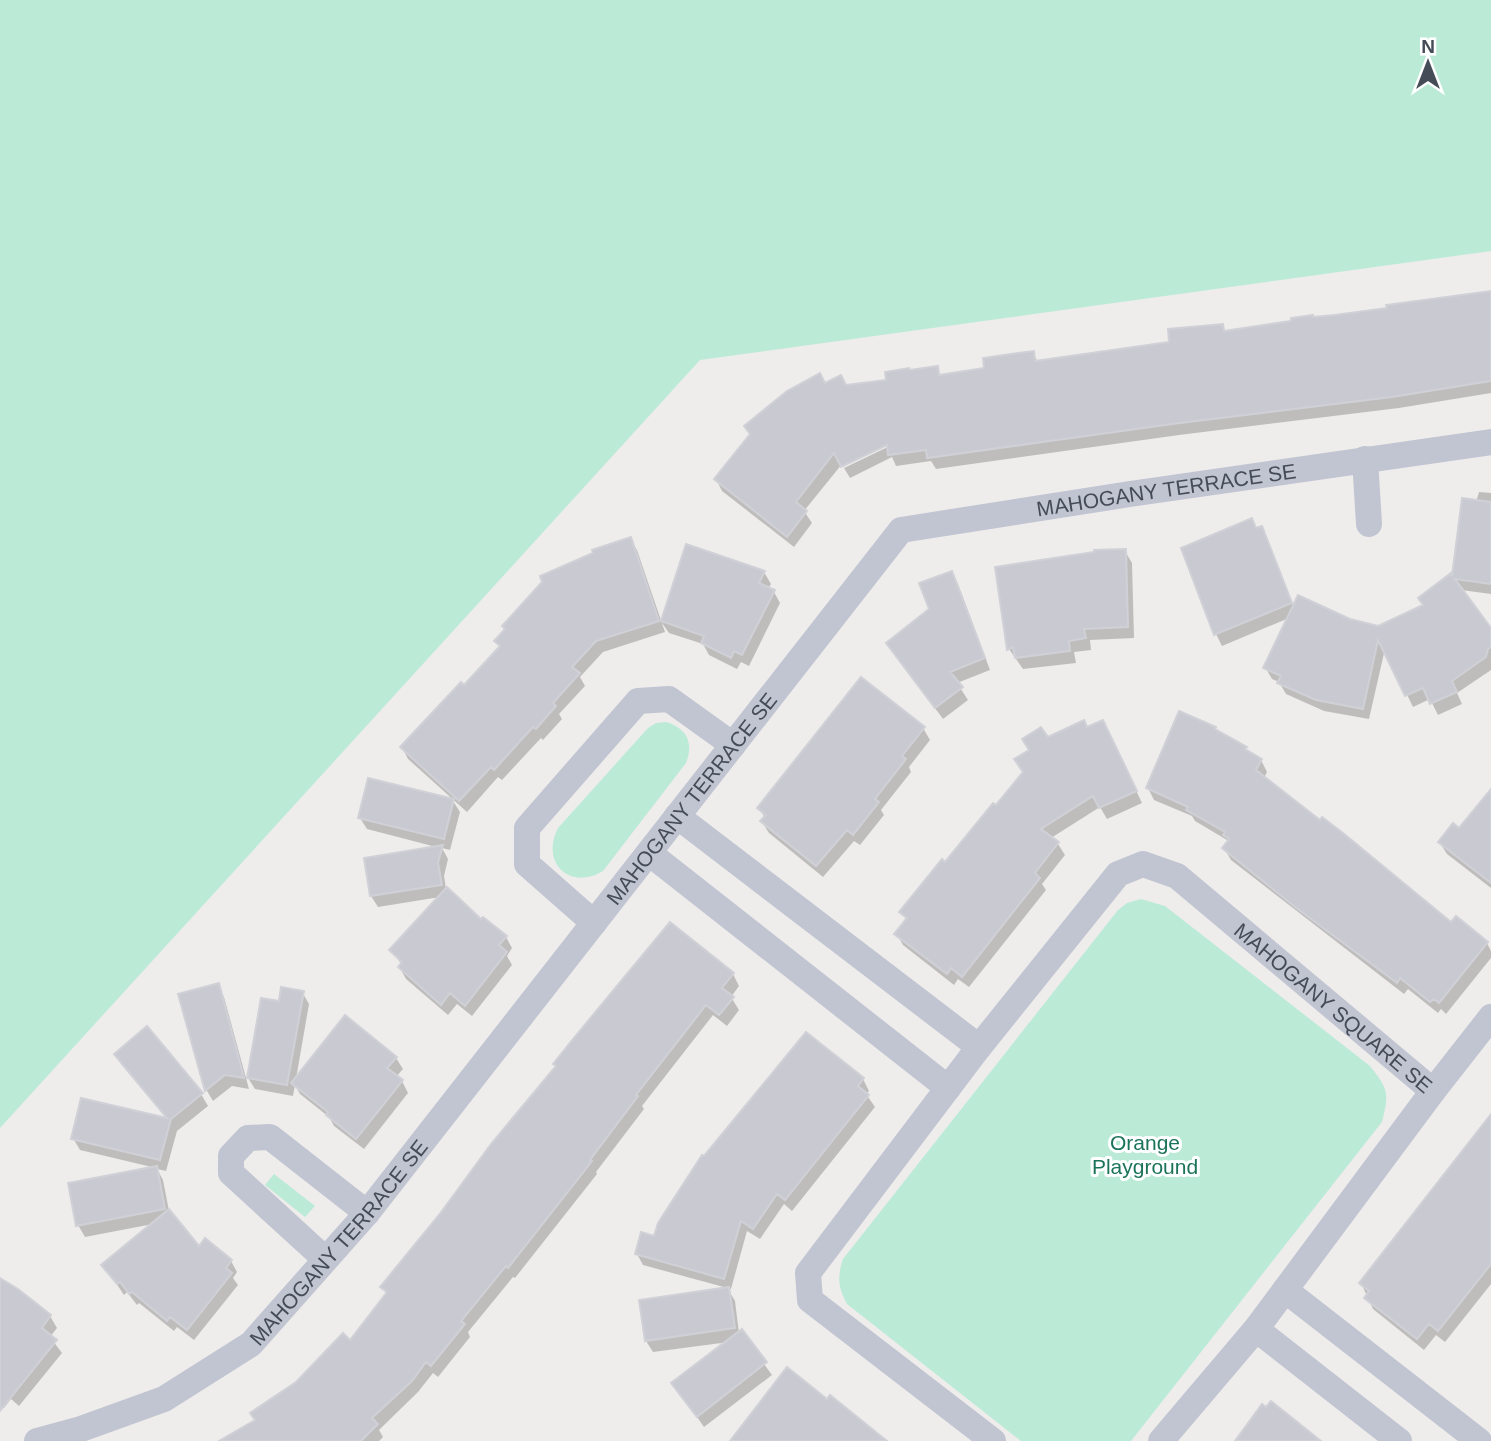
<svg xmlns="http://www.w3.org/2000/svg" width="1491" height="1441" viewBox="0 0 1491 1441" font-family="Helvetica,sans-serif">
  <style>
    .green { fill: #bbebd7 }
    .shadow { fill: #0003 }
    .building { fill: #c9cad1; stroke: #d0d1d7; stroke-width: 2 }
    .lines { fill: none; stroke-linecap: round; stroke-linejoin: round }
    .street { stroke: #c0c5d1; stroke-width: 26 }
    .labels { text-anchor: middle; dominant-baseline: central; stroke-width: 6; stroke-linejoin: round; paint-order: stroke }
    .street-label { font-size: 21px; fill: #454c58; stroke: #fff }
    .park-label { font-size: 21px; fill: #1b7459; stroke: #fff }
  </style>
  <rect width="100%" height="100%" fill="#efecec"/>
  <path class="green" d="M0,0h1491v251l-791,109 -700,768z
    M666,722c21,6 28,21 20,41l-83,108c-33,20 -63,-8 -45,-43l90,-100 8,-5z
    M1141,899l24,7 205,160c19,24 19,27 12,56l-251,319h-110l-174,-137c-9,-17 -10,-27 -4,-45l275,-349 9,-7z
    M274,1174l41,32 -10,11 -40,-32z"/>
  <path class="shadow" d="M1491,292v101l-92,15 -220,27 -243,34 -5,-8 -35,5 -4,-9 -42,21 -6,-10 52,-25 -2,-3 -52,24 -38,47 8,12 -18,24 -72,-56 -6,-12 34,-44 -4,-8 79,-42 21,2 42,-5 21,-10 28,-4 5,9 44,-7 47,-17 5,9 133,-19 51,-17 3,6z
    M1479,492l12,1v101l-30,-4 30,40v40l-34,23 5,11 -24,11 -8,-16 -17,8 -28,-58 -16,70 -45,-8 -38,-17 -7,-12 -7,-3 -7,-12 24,-49 -67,28 -6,-12 41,-104 4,-2 33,79 84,21 47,-22 28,-26z
    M630,539l7,11 28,82 -62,20 -23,25 5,9 -26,28 3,5 -19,21 -2,-2 -39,42 -4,-3 -31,35 -59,-53 -6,-12 62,-60 36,-39 -3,-7z
    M687,546l77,26 7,12 -3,5 6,3 6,11 -31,63 -8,-4 -4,7 -28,-14 -6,-11 -34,-11 -7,-10z
    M1125,551l7,12 2,75 -44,2 1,10 -17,2 2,11 -53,6 -14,-20z
    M951,573l7,11 32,86 -33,13 11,17 -25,19 -55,-75 43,-34z
    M923,728l7,12 -21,27 2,5 -30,38 3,5 -24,30 -6,-4 -31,36 -54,-44 -7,-11 3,-4 -6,-10z
    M1215,728l2,4 44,28 6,12 -3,6 187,146 36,19 4,8v7l-45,56 -5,-5 -3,4 -30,-24 -4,5 -173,-134 -7,-12 5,-6 -2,-2 -32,-19 -3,-5 -38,-16 -6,-12z
    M1087,729l22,4 33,70 -35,16 -7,-12 -49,31 7,6 7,11 -23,29 4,6 -77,97 -11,-8 -4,6 -51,-40 -6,-11 10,-13 -5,-8 94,-105 52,-69z
    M1491,792v96l-44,-34 -7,-11 20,-12z
    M453,801l7,11 -10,38 -8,-2 6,11 -4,17 2,13 35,33 25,15 6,11 -5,8 5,9 -40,51 -15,-12 -9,11 -42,-36 -6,-11 2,-3 -11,-15 49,-53 -62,10 -7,-11 69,-48 -73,-19 -7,-11z
    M733,974l6,12 -8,11 8,13 -12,16 -14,-11 -71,91 2,3 -48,63 1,2 -82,104 -2,-1 -45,55 2,5 -32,40 -5,-4 -15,19 -39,38 4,7 -4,4h-157l35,-20 40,-38 53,-40 37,-48 -5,-8z
    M218,985l6,12 25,92 -17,-3 -19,15 -6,-10 -27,-95z
    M302,992l7,12 -13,75 100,-21 7,11 -7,8 6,4 6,12 -44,56 -30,-23 -5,-9 -29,-23 -5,-9 -2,11 -38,-7 -7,-11 32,-75z
    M116,1054l85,40 7,12 -31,25 -11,40 -9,-2 6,11 6,31 30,38 32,12 6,11 -4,6 5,7 -44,55 -17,-13 -3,4 -35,-28 -2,2 -10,-13 -3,3 -20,-30 49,-41 -68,13 -7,-12 78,-57 -76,-18 -7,-12 95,-18 -46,-55z
    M863,1079l6,12 -3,3 9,13 -83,104 -8,-7 -24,35 -13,-8 -16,58 -88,-24 -6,-11z
    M1491,1117v167l-46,58 -9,-7 -12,15 -51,-41 -12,-26z
    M0,1280l17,10 33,26 7,12 -7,9 12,16 -43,53 -8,-7 -7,9 -4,-3z
    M728,1289l7,12 4,32 2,-1 31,43 -68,52 -30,-43 55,-42 -76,10 -7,-11z"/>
  <path class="building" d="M1491,291v90l-99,16 -220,27 -245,34 -1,-8 -38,5 -1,-10 -46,22 -7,-14 -38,49 11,9 -20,26 -73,-58 36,-45 -6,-8 43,-35 33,-18 5,10 16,-8 5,10 40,-5 -1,-8 24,-4 1,2 28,-4 1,9 45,-7 -1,-10 28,-4 23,-3 1,10 134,-19 -1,-13 55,-5 1,7 67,-10v-3l22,-3v2l22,-2 52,-7 -1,-3z
    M1462,498l29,4v82l-36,-5 36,49v19l-3,2 -2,8 -34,24 5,11 -27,12 -7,-16 -18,8 -27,-56 -15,69 -47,-9 -39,-17 4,-7 -18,-8 35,-73 52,24 28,7 45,-21 -5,-7 33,-25 1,3z
    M1252,518l4,10 6,-2 30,77 -78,32 -33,-87z
    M631,537l28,84 -63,20 -24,26 8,6 -27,30 3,3 -20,23 -3,-2 -39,43 -3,-3 -32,34 -59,-54 61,-65 3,3 36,-39 -6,-5 11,-12 -3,-3 40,-44 -2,-6 53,-23 -1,-3z
    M686,544l79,27 -6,12 16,7 -33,65 -8,-4 -3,7 -30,-15 3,-7 -43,-15z
    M1126,549l2,78 -44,2 2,9 -17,3 1,10 -55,7 -2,-11 -6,3 -12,-83 99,-15v-2z
    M952,571l33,87 -35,14 13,15 -28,21 -49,-65 43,-34 -10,-26z
    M861,677l64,50 -23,29 4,3 -31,40 4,3 -26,33 -6,-5 -31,36 -56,-45 6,-6 -9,-7z
    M1179,711l37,16 -1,2 32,18 -2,2 17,10 -6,11 64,50 2,-3 21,16 108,89 5,-6 32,26 -49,61 -5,-4 -4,3 -30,-24 -3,5 -102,-76 -73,-59 7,-9 -6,-4 2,-3 -39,-22 2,-3 -42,-19z
    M1084,720l3,7 16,-7 34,71 -38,17 -6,-12 -52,33 18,13 -24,31 5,5 -78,99 -11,-9 -4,6 -53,-40 13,-16 -8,-6 43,-53 3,3 48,-59 3,2 27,-33 -9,-13 15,-9 -7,-11 19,-12 7,10z
    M368,778l86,21 -10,40 -86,-21z
    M1491,789v94l-53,-41 15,-19 6,5z
    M443,845l-5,18 4,22 -72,11 -6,-38z
    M447,887l34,32 2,-2 24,19 -8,9 8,7 -42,54 -15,-13 -9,12 -43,-38 4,-5 -13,-12z
    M670,922l64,51 -12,15 12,9 -15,18 -13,-10 -70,90 2,1 -48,64 2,1 -84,107 -2,-2 -45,55 4,3 -34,42 -5,-4 -14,19 -40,37 6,6 -17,17h-142l36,-21 -5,-7 46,-31 47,-49 7,7 37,-48 -7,-5 59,-72 52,-71 65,-78 -3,-2 20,-25z
    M219,983l25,95 -19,-3 -20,16 -27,-97z
    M281,987l23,4 -17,94 -40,-7 14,-80 18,3z
    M345,1015l52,42 -10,11 16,12 -47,59 -30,-24 2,-3 -37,-29z
    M147,1026l56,67 -32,26 -11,41 -89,-21 10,-41 86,20 -53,-64z
    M806,1032l58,46 -6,8 11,9 -84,105 -8,-6 -24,35 -12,-8 -17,58 -89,-25 6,-22 13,4 4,-13 44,-68 2,1z
    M1491,1114v150l-53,67 -9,-7 -12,15 -53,-41 5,-7 -10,-8z
    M157,1166l8,43 -89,17 -8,-43z
    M169,1209l30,37 6,-8 27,22 -6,8 6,5 -45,57 -17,-13 -3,4 -35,-29 -3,2 -9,-12 -3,2 -16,-19z
    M0,1278l18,11 33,26 -9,13 15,12 -57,71z
    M729,1287l6,41 -90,13 -6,-41z
    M742,1329l25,33 -70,55 -26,-34z
    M787,1367l40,32 3,-4 57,46h-157z
    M1271,1401l50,40h-86l27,-37 4,3z"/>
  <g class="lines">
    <g class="street">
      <path d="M1365,459l4,65"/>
      <path d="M677,816l302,231"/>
      <path d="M649,853l299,235"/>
      <path d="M594,923l-67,-59v-36l111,-127 31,-2 64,46"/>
      <path d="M1433,1091l58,-74"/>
      <path d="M325,1259l-94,-86v-17l17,-18 22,-1 97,76"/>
      <path d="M1285,1290l194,151"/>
      <path d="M1256,1329l143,112"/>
      <path id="s1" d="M37,1441l44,-12 83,-30 87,-55 116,-131 534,-683 229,-36 361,-52"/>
      <path id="s2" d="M993,1441l-183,-141 -2,-27 171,-226 139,-173 25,-10 34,12 256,215 -177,238 -95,112"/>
    </g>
  </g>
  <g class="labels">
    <g class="street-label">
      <text stroke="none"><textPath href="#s1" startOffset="1547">MAHOGANY TERRACE SE</textPath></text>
      <text stroke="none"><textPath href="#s1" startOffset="938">MAHOGANY TERRACE SE</textPath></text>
      <text stroke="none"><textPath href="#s2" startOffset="1031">MAHOGANY SQUARE SE</textPath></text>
      <text stroke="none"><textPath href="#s1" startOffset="371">MAHOGANY TERRACE SE</textPath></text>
    </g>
    <g class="park-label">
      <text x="1145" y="1142">Orange<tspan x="1145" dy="24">Playground</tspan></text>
    </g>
  </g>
  <g transform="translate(1428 63)" stroke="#ffffff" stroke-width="5" paint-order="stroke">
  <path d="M0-5L12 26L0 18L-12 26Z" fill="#454c58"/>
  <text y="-10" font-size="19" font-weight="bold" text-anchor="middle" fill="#454c58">N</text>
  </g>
</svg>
